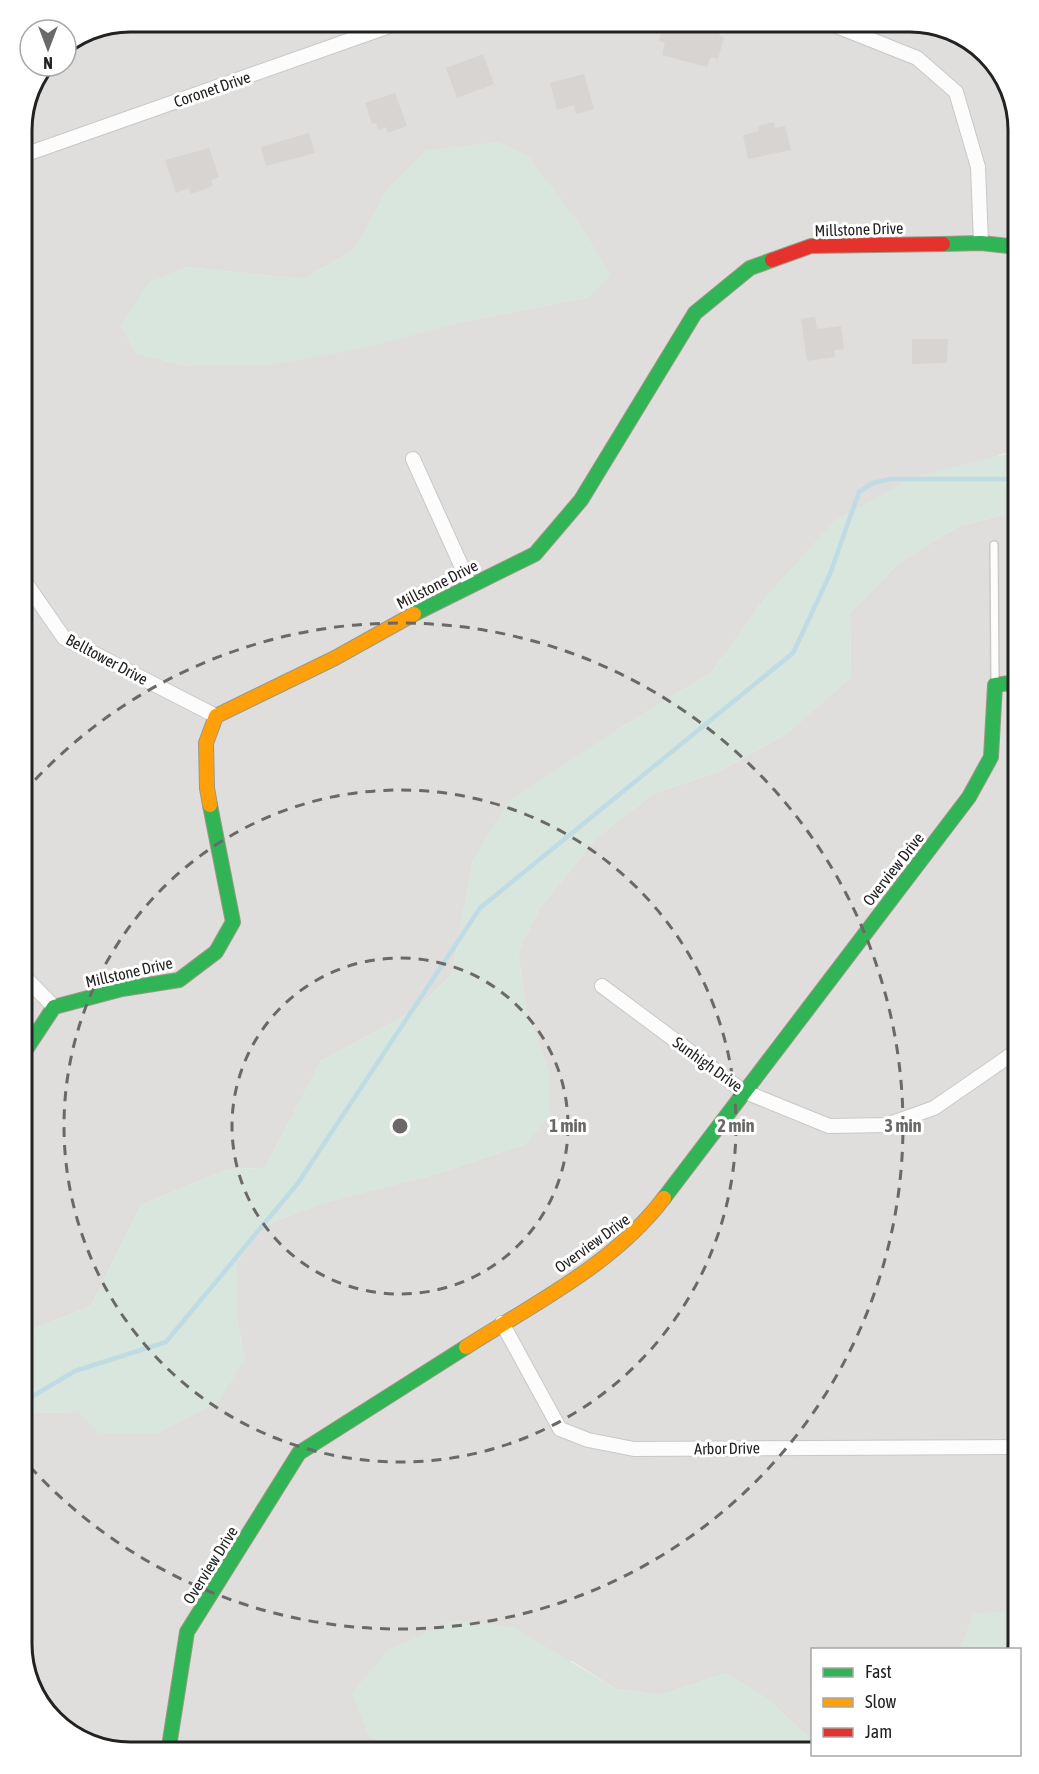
<svg xmlns="http://www.w3.org/2000/svg" width="1039" height="1774" viewBox="0 0 1039 1774" font-family="'Asap Condensed',sans-serif">
  <style>
    .residential { fill: #dfdedc; fill-rule: evenodd }
    .wetland { fill: #d9e6de }
    .lines { fill: none; stroke-linecap: round; stroke-linejoin: round }
    .stream { stroke: #bfdbe3; stroke-width: 4.5 }
    .building { fill: #d7d4d2 }
    .lane-casing { stroke: #c9c8c7; stroke-width: 10 }
    .street-casing { stroke: #c9c8c7; stroke-width: 16 }
    .fast-casing { stroke: #999a82; stroke-width: 16 }
    .slow-casing { stroke: #999a82; stroke-width: 16 }
    .jam-casing { stroke: #999a82; stroke-width: 16 }
    .lane { stroke: #fdfcfc; stroke-width: 7 }
    .street { stroke: #fdfcfc; stroke-width: 14 }
    .fast { stroke: #30b455; stroke-width: 14 }
    .slow { stroke: #ff9f0a; stroke-width: 14 }
    .jam { stroke: #e5322d; stroke-width: 14 }
    .ring { fill: none; stroke: #6a6968; stroke-width: 3; stroke-dasharray: 10 8 }
    .labels { text-anchor: middle; dominant-baseline: central; stroke-width: 6; stroke-linejoin: round; paint-order: stroke }
    .street-label { font-size: 16px; fill: #222; stroke: #fff }
    .rim { fill: none; stroke: #222; stroke-width: 3 }
    .centre { fill: #6a6968; stroke: #fff; stroke-width: 3 }
    .ring-label { font-size: 18px; text-anchor: middle; font-weight: bold; fill: #6a6968; stroke: #fff; stroke-width: 6; stroke-linejoin: round; paint-order: stroke }
  </style>
  <rect width="100%" height="100%" fill="#f0eeeb"/>
  <path class="residential" d="M129,21h788l53,18 37,43 11,47v322l-17,3 -232,139 -57,79 -95,58 -144,130 -21,114 -36,36 -95,51 -56,107 -37,1 -87,36 -50,101 -70,28v-1212l26,-56h19v-22l22,-15zM390,186l199,111 -117,23 -285,46 -51,-13 -15,-28 65,-58 117,12 51,-29z
    M1018,511v1103l-44,-1 -13,36 -149,1v91l-42,-40 -44,-28 -66,22 -44,-6 -44,-28 -204,74 28,18h-274l-53,-18 -37,-43 -11,-47v-218l12,-14 45,-1 22,21 145,-73 -8,-42v-57l28,-36 58,-22 117,-30 88,-30 21,-71 -23,-64 -8,-57 21,-42 58,-72 58,-44 65,-22 66,-37 65,-57 -1,-64 50,-51 59,-36z"/>
  <path class="wetland" d="M499,142l29,14 53,70 30,49 -22,22 -117,23 -117,30 -87,15 -81,1 -51,-13 -15,-28 28,-43 37,-15 117,12 51,-29 36,-64 36,-36z
    M1018,451v60l-59,15 -59,36 -50,51 1,64 -65,57 -66,37 -65,22 -58,44 -58,72 -21,42 8,57 23,64v42l-21,29 -88,30 -116,30 -59,22 -28,36v57l8,42 -28,43 -59,30h-58l-23,-21 -43,1 -13,14v-93l70,-28 50,-101 87,-36 37,-1 56,-107 95,-51 36,-36 21,-114 35,-58 109,-72 95,-58 57,-79 65,-72 80,-44z
    M1010,1612l8,2 -1,35h-56l13,-36z
    M454,1620l59,7 103,62 44,6 66,-22 44,28 42,40v12h-416l-28,-18 -16,-42 36,-43z"/>
  <g class="lines">
    <path class="stream" d="M21,1403l54,-32 91,-29 132,-159 182,-275 313,-255 37,-79 29,-82 14,-9 18,-4h127"/>
  </g>
  <path class="building" d="M664,21h21l15,4 1,-4h5l16,4 -3,10 5,2 -6,22 -8,-2 -3,10 -45,-12 3,-13 -6,-1z
    M483,54l11,30 -37,14 -11,-30z
    M584,74l10,35 -18,5 -2,-9 -17,5 -7,-27z
    M395,93l12,33 -19,7 -2,-6 -8,3 -2,-7 -4,1 -7,-21z
    M774,122l1,6 10,-2 6,24 -43,9 -5,-24 16,-4 -1,-5z
    M309,133l6,20 -49,13 -5,-19z
    M209,148l10,29 -8,3 2,6 -22,8 -2,-6 -13,5 -11,-33z
    M815,317l2,12 24,-3 3,23 -10,1 1,7 -28,4 -6,-42z
    M912,339h36l-1,24 -35,1z"/>
  <g class="lines">
    <defs>
      <path id="lane" d="M994,545l1,137"/>
      <path id="street" d="M824,21l93,37 39,34 22,75 3,76
        M21,156l383,-135
        M413,459l57,126
        M21,576l43,62 152,78
        M21,973l33,34
        M602,986l141,105 86,35 57,-1 48,-17 84,-58
        M502,1323l58,106 28,11 46,9 384,-2"/>
      <path id="fast" d="M943,244l38,-1 37,4
        M414,614l121,-60 46,-54 114,-187 55,-45 22,-8
        M21,1057l33,-50 68,-18 57,-9 37,-28 17,-30 -23,-117
        M664,1198l305,-401 22,-40 4,-72 23,-3
        M168,1753l19,-121 112,-179 167,-106"/>
      <path id="slow" d="M210,805l-3,-17 -1,-45 10,-27 119,-58 79,-44
        M466,1347c69,-44 148,-83 198,-149"/>
      <path id="jam" d="M772,260l39,-14 132,-2"/>
    </defs>
    <use href="#lane" class="lane-casing"/>
    <use href="#street" class="street-casing"/>
    <use href="#fast" class="fast-casing"/>
    <use href="#slow" class="slow-casing"/>
    <use href="#jam" class="jam-casing"/>
    <use href="#lane" class="lane"/>
    <use href="#street" class="street"/>
    <use href="#fast" class="fast"/>
    <use href="#slow" class="slow"/>
    <use href="#jam" class="jam"/>
  </g>
  <g class="ring">
    <circle cx="400" cy="1126" r="168"/>
    <circle cx="400" cy="1126" r="336"/>
    <path d="M23 793A503 503 0 1 1 23 1459"/>
  </g>
  <g class="labels">
    <g class="street-label">
      <text transform="translate(212 89) rotate(-19)">Coronet Drive</text>
      <text transform="translate(859 229) rotate(-2)">Millstone Drive</text>
      <text transform="translate(437 584) rotate(-27)">Millstone Drive</text>
      <text transform="translate(107 659) rotate(28)">Belltower Drive</text>
      <text transform="translate(893 869) rotate(-52)">Overview Drive</text>
      <text transform="translate(129 972) rotate(-13)">Millstone Drive</text>
      <text transform="translate(708 1064) rotate(36)">Sunhigh Drive</text>
      <text transform="translate(592 1243) rotate(-36)">Overview Drive</text>
      <text transform="translate(727 1448) rotate(-1)">Arbor Drive</text>
      <text transform="translate(210 1565) rotate(-58)">Overview Drive</text>
    </g>
  </g>
  <path d="M0 0H1039V1774H0ZM130 32H910A98 98 0 0 1 1008 130V1644A98 98 0 0 1 910 1742H130A98 98 0 0 1 32 1644V130A98 98 0 0 1 130 32Z" fill="#fff" fill-rule="evenodd"/>
  <path class="rim" d="M130 32H910A98 98 0 0 1 1008 130V1644A98 98 0 0 1 910 1742H130A98 98 0 0 1 32 1644V130A98 98 0 0 1 130 32Z"/>
  <circle cx="400" cy="1126" r="9" class="centre"/>
  <g class="ring-label">
    <text x="568" y="1132">1 min</text>
    <text x="736" y="1132">2 min</text>
    <text x="903" y="1132">3 min</text>
  </g>
  <rect x="811" y="1648" width="210" height="108" fill="#ffffff" stroke="#a7a7a7" stroke-width="1.5"/>
  <rect x="823" y="1668" width="30" height="9" fill="#30b455" stroke="#a7a7a7" stroke-width="1.5"/>
  <text x="865" y="1678" font-size="18" fill="#222222">Fast</text>
  <rect x="823" y="1698" width="30" height="9" fill="#ff9f0a" stroke="#a7a7a7" stroke-width="1.5"/>
  <text x="865" y="1708" font-size="18" fill="#222222">Slow</text>
  <rect x="823" y="1728" width="30" height="9" fill="#e5322d" stroke="#a7a7a7" stroke-width="1.5"/>
  <text x="865" y="1738" font-size="18" fill="#222222">Jam</text>
  <g transform="translate(48 48) rotate(180)"><circle r="28" fill="#ffffff" stroke="#a7a7a7" stroke-width="1.5"/>
  <path d="M0-4.5L10 22L0 15L-10 22Z" fill="#6a6968"/>
  <text y="-9" font-size="16" font-weight="bold" text-anchor="middle" fill="#222222">N</text>
  </g>
</svg>
